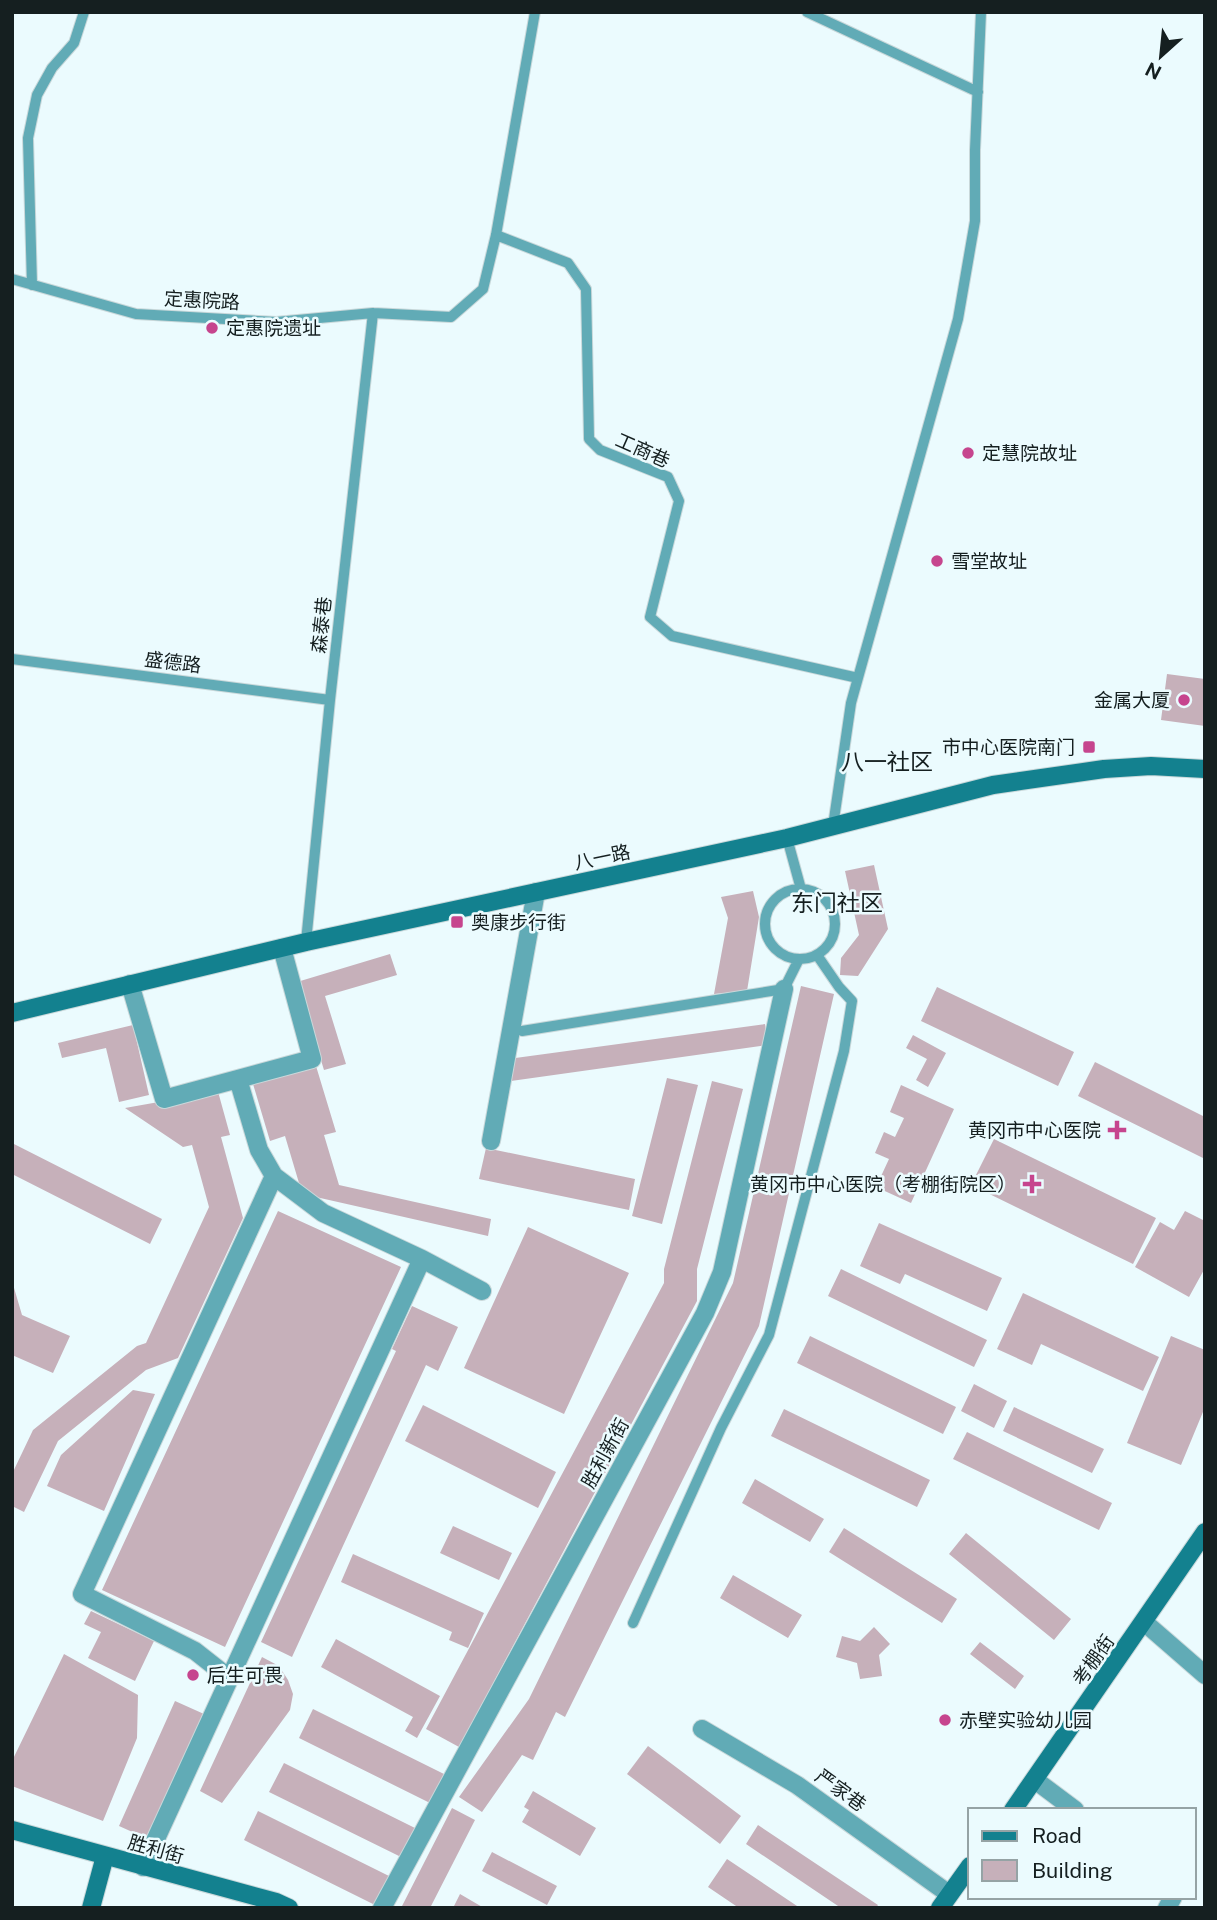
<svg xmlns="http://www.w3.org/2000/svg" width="1217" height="1920" viewBox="0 0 1217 1920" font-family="'Public Sans','Noto Sans SC',sans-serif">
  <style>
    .building { fill: #c6b0ba }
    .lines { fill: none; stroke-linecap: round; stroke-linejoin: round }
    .lane-casing { stroke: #c9d8da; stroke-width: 12 }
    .street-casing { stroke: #c9d8da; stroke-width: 20 }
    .secondary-casing { stroke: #c9d8da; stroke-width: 20 }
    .lane { stroke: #61abb6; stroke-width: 10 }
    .street { stroke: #61abb6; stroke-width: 18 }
    .secondary { stroke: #13818f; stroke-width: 18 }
    .poi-dot { fill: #c6458e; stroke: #ebfbfe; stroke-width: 2.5 }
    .labels { text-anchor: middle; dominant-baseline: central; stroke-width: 5; stroke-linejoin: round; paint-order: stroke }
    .street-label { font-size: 19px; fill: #151f20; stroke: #ebfbfe }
    .poi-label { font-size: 19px; fill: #151f20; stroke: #ebfbfe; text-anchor: start }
    .quarter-label { font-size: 23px; fill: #151f20; stroke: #ebfbfe }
  </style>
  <rect width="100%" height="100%" fill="#ebfbfe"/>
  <path class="building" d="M1167,674l38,5v47l-44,-6z
    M874,865l14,64 -30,47 -18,-1 1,-17 18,-23 -14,-64z
    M753,891l6,26 -12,74 -33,3 14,-76 -7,-21z
    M390,954l7,21 -72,21 21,68 -22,6 -27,-88z
    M801,986l33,8 -75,332 -194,391 -9,-5 -23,48 -11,-5 -40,57 -23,-15 70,-98 204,-416z
    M937,987l137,65 -16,34 -137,-65z
    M765,1024l3,21 -257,36 -3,-22z
    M133,1025l16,70 -30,7 -13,-54 -44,10 -4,-15z
    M913,1035l33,18 -18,34 -12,-7 11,-21 -21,-11z
    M1095,1062l110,55v42l-127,-63z
    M316,1066l20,66 -12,3 15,50 152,34 -3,17 -181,-41 -8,-12 -14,-47 -15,5 -17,-57z
    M667,1078l31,7 -36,139 -30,-8z
    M712,1081l31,8 -46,180v32l-238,446 -33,-18 238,-446v-14z
    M901,1085l53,24 -43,94 -35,-16 13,-28 -14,-6 9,-21 11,5 9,-19 -14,-6z
    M217,1088l13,47 -9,2 22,81 -65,140 -32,12 -88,71 -34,71 -12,-6v-32l21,-44 104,-84 9,-3 63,-136 -17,-62 -9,2 -58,-39 45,-8z
    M994,1139l162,79 -23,46 -162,-79z
    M12,1143l150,76 -12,25 -138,-70z
    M486,1148l149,31 -6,31 -150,-31z
    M278,1211l123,56 -176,380 -123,-57z
    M1185,1211l20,10v47l-16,29 -54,-30 25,-45 14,8z
    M879,1223l123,55 -15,33 -82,-37 -5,10 -40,-18z
    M528,1227l101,46 -65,141 -100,-46z
    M841,1269l146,71 -13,27 -146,-71z
    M12,1281l10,34 48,21 -17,37 -41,-18z
    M1023,1293l136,64 -16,34 -102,-47 -9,21 -35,-16z
    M412,1306l46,21 -20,44 -12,-6 -134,292 -31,-15 135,-291 -4,-2z
    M810,1336l146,71 -13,27 -146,-71z
    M1171,1336l34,14v57l-24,58 -54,-22z
    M974,1384l33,17 -13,27 -33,-17z
    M133,1390l22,4 -51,117 -57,-25 14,-31z
    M423,1405l133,67 -18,36 -133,-67z
    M1014,1407l90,42 -12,24 -89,-42z
    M784,1409l146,71 -13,27 -146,-71z
    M967,1432l145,71 -13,27 -146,-71z
    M755,1479l69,40 -14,23 -68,-39z
    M453,1526l59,27 -13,27 -59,-27z
    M844,1528l113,71 -15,24 -113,-71z
    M966,1533l105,86 -17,21 -105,-86z
    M353,1554l131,59 -16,35 -19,-8 3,-8 -111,-50z
    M733,1575l69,40 -14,23 -68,-40z
    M91,1611l63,30 -19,40 -47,-23 13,-26 -17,-8z
    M874,1627l16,17 -11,11 3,21 -22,3 -3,-16 -21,-6 6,-21 18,5z
    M336,1639l104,57 -23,42 -12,-7 8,-14 -92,-50z
    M980,1642l44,34 -9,13 -45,-35z
    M64,1654l74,41 -1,43 -34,83 -91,-35v-25z
    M262,1657l17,9 9,14 5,14 -3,16 -68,93 -22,-12z
    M175,1701l29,13 -56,125 -29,-13z
    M313,1709l131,65 -14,29 -131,-65z
    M648,1746l93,70 -21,28 -93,-70z
    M284,1763l131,65 -14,29 -132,-65z
    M533,1791l63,37 -16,28 -58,-34 7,-12 -5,-3z
    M452,1808l23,12 -45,88h-29z
    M258,1811l131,65 -14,29 -131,-65z
    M758,1825l120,80 -2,3h-35l-95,-64z
    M492,1852l65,34 -10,19 -65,-34z
    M727,1859l73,49h-61l-31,-21z
    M460,1894l24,14h-31z"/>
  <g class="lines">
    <defs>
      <path id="lane" d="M807,12l171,80
        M496,235l72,28 18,26 3,150 11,11 68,27 11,24 -29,116 22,19 186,42
        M12,279l124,35 140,8 97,-9 78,4 32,-28 13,-54 39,-223
        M32,285l-4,-147 9,-43 15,-27 22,-25 10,-31
        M12,659l318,41
        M833,826l18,-123 107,-384 17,-98v-71l6,-138
        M787,838l14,51
        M765 924a35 35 0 1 1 70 0a35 35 0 1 1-70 0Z
        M306,942l24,-242 43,-387
        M522,1031l262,-42 15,-30
        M633,1623l88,-195 48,-93 75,-284 8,-50 -13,-14 -22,-32"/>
      <path id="street" d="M130,984l34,115 148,-40 -30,-111
        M238,1079l21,71 15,26 49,37 99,46 60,32
        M491,1141l45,-249
        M1144,1622l61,53
        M228,1677l-33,-26 -113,-57 192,-418
        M702,1729l95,56 152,109
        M1035,1780l40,30
        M143,1867l279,-608
        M382,1908l323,-595 17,-41 62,-283
        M1167,1908l6,-11"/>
      <path id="secondary" d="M12,1013l294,-71 481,-104 206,-53 111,-16 47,-3 54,3
        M1013,1810l192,-278
        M12,1830l264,72 13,6
        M91,1908l14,-52
        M940,1908l30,-42"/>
    </defs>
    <use href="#lane" class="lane-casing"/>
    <use href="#street" class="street-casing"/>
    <use href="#secondary" class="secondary-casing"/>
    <use href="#lane" class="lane"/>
    <use href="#street" class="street"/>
    <use href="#secondary" class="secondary"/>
  </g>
  <g class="poi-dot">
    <circle cx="212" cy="328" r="7"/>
    <circle cx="968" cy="453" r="7"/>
    <circle cx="937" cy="561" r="7"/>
    <circle cx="1184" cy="700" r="7"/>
    <rect x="1082" y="740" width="14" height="14" rx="3.5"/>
    <rect x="450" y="915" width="14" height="14" rx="3.5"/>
    <path d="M1113.5 1119.5h7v7h7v7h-7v7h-7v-7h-7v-7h7z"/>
    <path d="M1028.5 1173.5h7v7h7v7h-7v7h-7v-7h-7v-7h7z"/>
    <circle cx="193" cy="1675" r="7"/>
    <circle cx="945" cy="1720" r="7"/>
  </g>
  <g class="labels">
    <g class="street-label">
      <text transform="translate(202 300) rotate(3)">定惠院路</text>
      <text transform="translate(643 450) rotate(24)">工商巷</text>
      <text transform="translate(321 625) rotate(-84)">森泰巷</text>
      <text transform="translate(173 662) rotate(7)">盛德路</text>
      <text transform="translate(602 857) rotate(-12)">八一路</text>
      <text transform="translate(605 1453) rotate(-61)">胜利新街</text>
      <text transform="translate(1093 1660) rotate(-55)">考棚街</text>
      <text transform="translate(841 1790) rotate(36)">严家巷</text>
      <text transform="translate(156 1849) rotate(16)">胜利街</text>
    </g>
    <g class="poi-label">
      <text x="226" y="328">定惠院遗址</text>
      <text x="982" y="453">定慧院故址</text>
      <text x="951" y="561">雪堂故址</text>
      <text x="1170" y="700" text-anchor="end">金属大厦</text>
      <text x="1075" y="747" text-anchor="end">市中心医院南门</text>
      <text x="471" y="922">奥康步行街</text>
      <text x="1101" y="1130" text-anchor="end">黄冈市中心医院</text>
      <text x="1016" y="1184" text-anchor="end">黄冈市中心医院（考棚街院区）</text>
      <text x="207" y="1675">后生可畏</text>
      <text x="959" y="1720">赤壁实验幼儿园</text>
    </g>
    <g class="quarter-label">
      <text x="887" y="761">八一社区</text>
      <text x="837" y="902">东门社区</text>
    </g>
  </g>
  <rect width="1217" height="1920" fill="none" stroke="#151f20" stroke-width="28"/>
  <rect x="968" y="1808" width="228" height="91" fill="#ebfbfe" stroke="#95a3a5" stroke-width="2"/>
  <rect x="982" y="1831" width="35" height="10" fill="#13818f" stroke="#95a3a5" stroke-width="2"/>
  <text x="1032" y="1843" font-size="21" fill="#151f20">Road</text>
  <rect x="982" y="1860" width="35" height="21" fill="#c6b0ba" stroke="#95a3a5" stroke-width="2"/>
  <text x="1032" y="1878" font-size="21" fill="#151f20">Building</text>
  <g transform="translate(1161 56) rotate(207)" stroke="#ebfbfe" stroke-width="5" paint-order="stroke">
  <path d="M0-5L12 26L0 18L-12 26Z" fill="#151f20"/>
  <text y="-10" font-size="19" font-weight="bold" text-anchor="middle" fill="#151f20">N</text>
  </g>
</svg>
